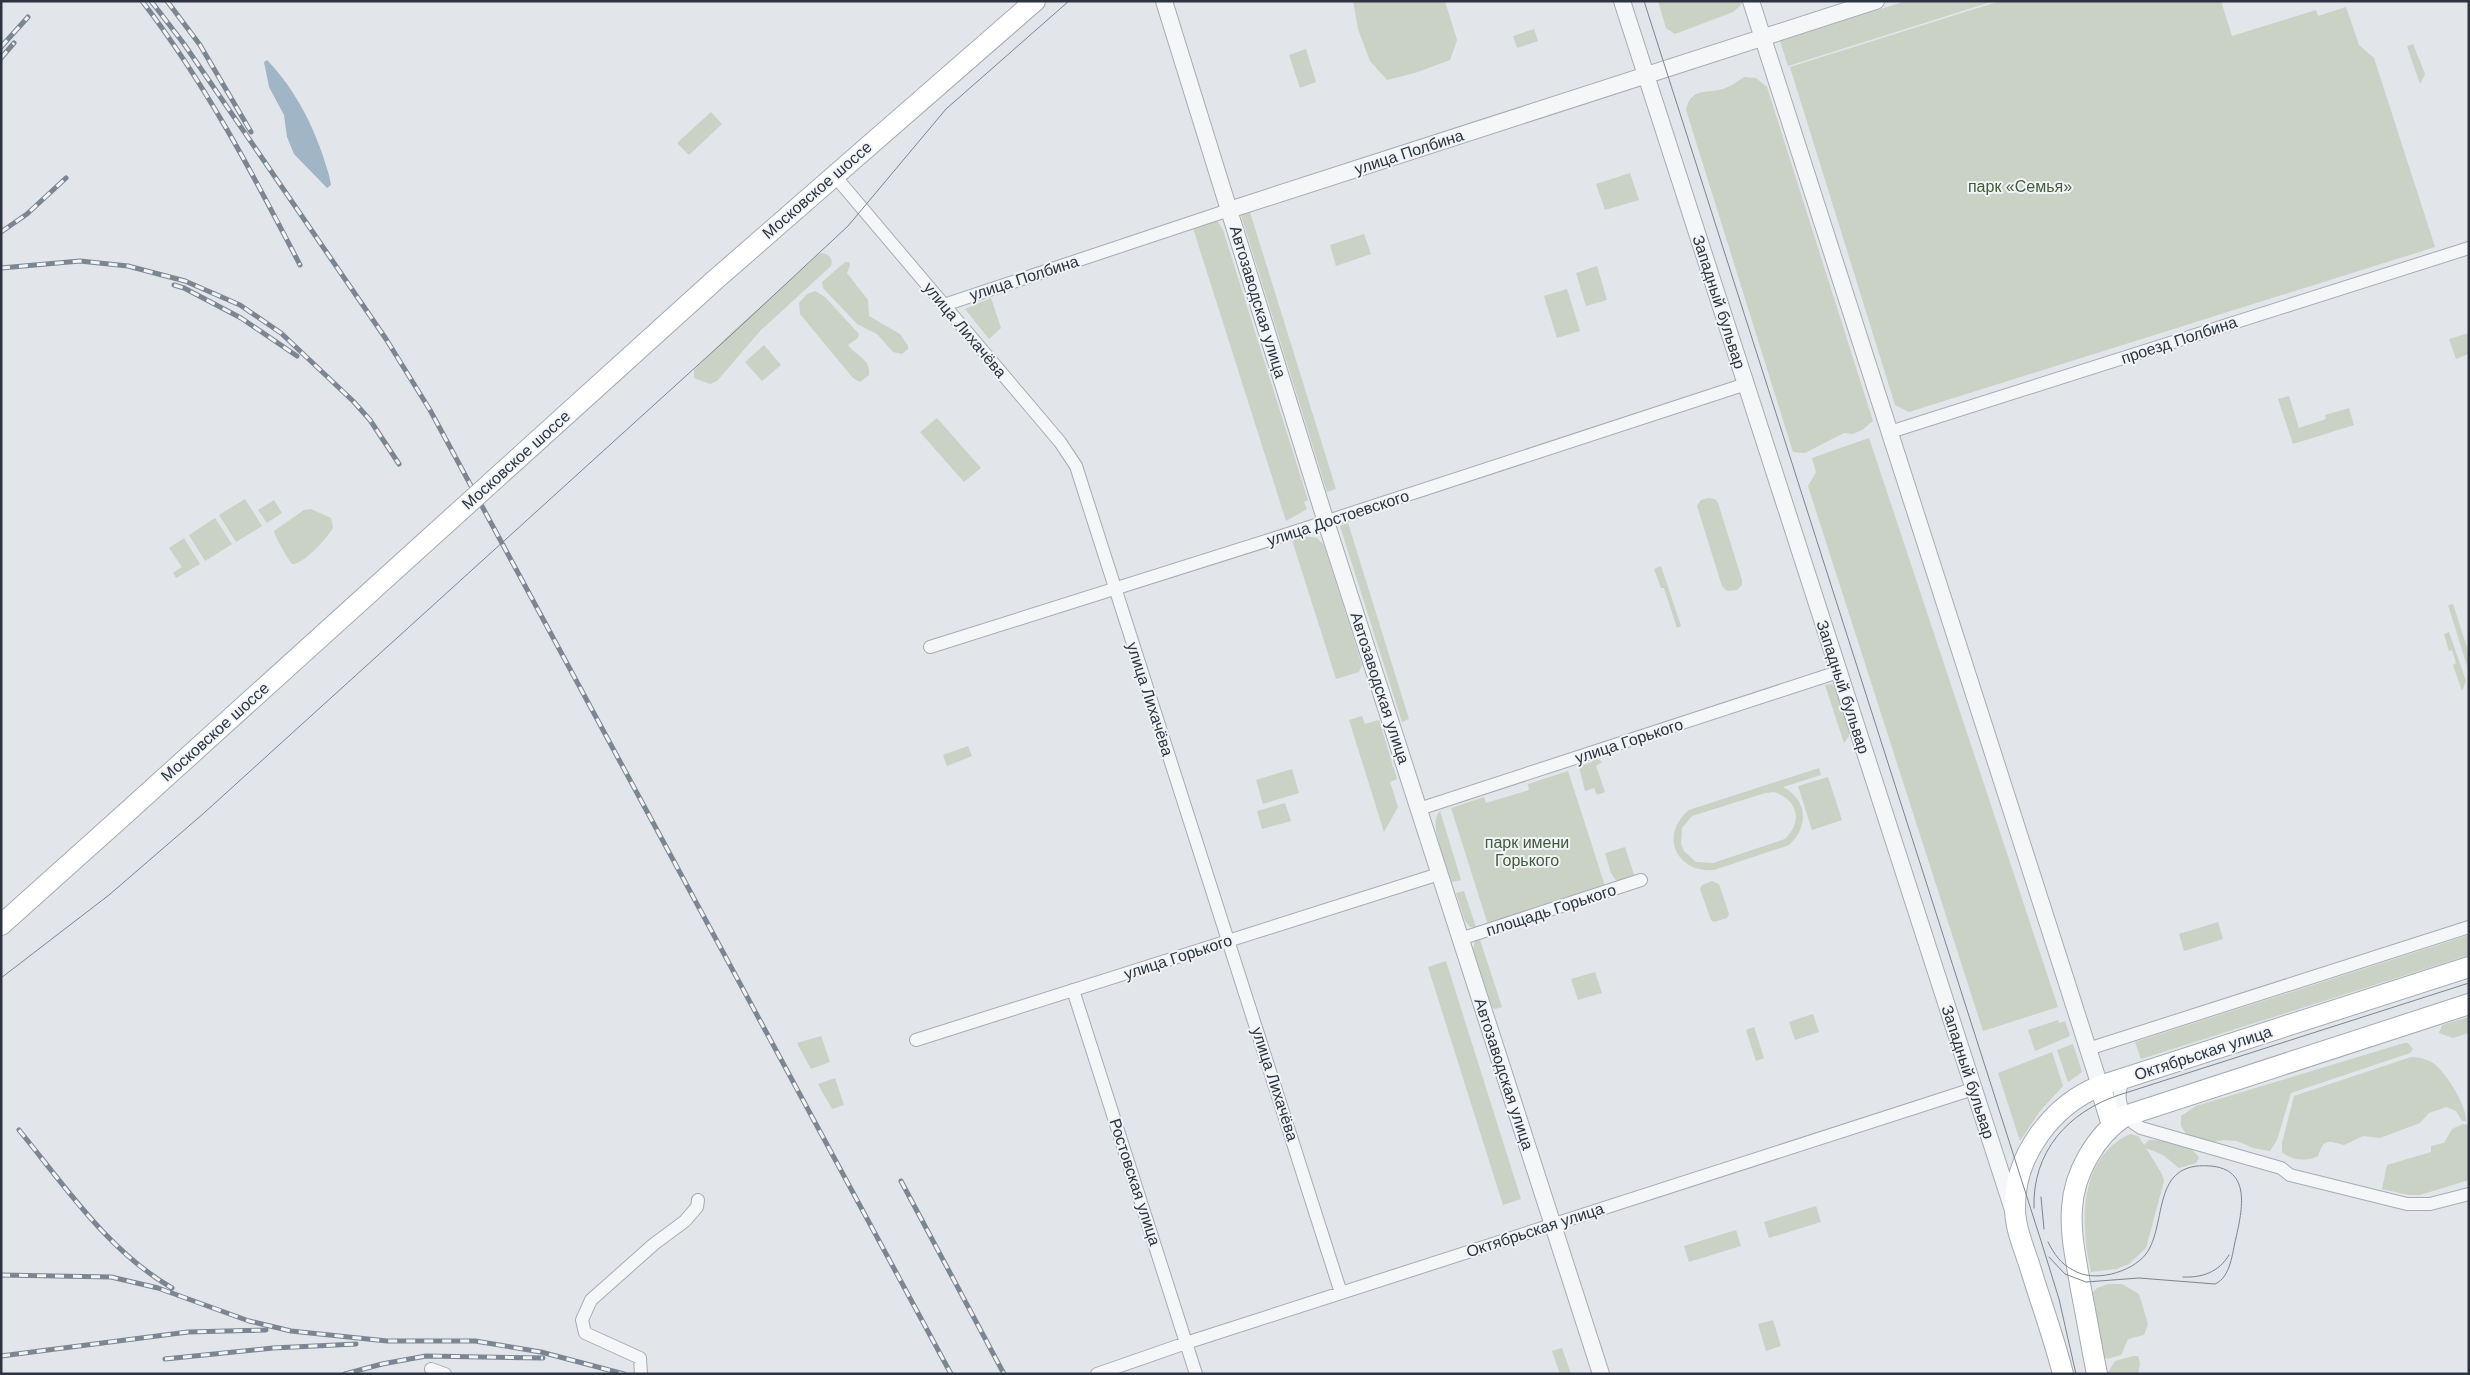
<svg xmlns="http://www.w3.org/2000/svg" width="2470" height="1375" viewBox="0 0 2470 1375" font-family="Arial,sans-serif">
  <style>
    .green { fill: #c9d2c4; fill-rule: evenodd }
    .water { fill: #a0b5c6 }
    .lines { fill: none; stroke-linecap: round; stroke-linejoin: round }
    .minor-casing { stroke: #a7acb3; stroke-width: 14 }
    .tertiary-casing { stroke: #a7acb3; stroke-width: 18 }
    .primary-casing { stroke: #a2abb4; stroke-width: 22 }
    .minor { stroke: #f4f6f8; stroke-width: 12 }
    .tertiary { stroke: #f4f6f8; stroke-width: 16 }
    .primary { stroke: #fff; stroke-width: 20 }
    .tram { stroke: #7c8692; stroke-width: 1 }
    .rail-casing { stroke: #7c8692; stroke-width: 5 }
    .rail { stroke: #f1f4f7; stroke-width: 3; stroke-dasharray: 9; stroke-linecap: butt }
    .primary-bridge-casing { stroke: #a2abb4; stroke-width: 22; stroke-linecap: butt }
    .primary-bridge { stroke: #fff; stroke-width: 20 }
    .labels { text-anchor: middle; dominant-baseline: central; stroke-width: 4; stroke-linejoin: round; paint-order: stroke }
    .street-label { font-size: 16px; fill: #2b3440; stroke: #f1f4f7 }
    .park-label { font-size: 16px; fill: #425b3a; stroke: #f1f4f7 }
  </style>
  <rect width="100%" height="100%" fill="#e2e5e9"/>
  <path class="green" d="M1353,1h92l12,39 -7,20 -35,13 -28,7 -17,-19 -12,-32z
    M1658,1h84l-1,4 -8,7 -58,22 -9,-6z
    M1906,1h88l-206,65 -8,-25z
    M2000,1h221l11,35 84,-26 2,6 28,-9 13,38 15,13 61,189 -526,165 -14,-7 -105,-338z
    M1534,29l4,12 -21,7 -4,-12z
    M2413,44l12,30 -5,10 -13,-38z
    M1306,49l10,33 -16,6 -11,-33z
    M1744,77l12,1 11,9 106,334 -11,9 -9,4 -9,-1 -39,20 -12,-1 -107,-342c5,-23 20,-16 37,-21 7,-2 15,-8 21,-12z
    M711,112l11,12 -33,31 -12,-12z
    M1630,173l9,27 -34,10 -9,-26z
    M1249,209l87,280 -9,3 -87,-280z
    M1214,220l4,2 5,8 85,270 -4,2 3,7 -21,12 -94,-296z
    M1364,234l7,20 -35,12 -6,-21z
    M823,253c7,2 10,6 8,13l-71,65 -43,50 -7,3 -16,-6v-8l37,-37 88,-79z
    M845,262h4l1,3 -3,8 21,27 1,16 31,18 8,12v3l-6,5 -9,-2 -16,-18 -20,-10 -34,-36 -1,-6z
    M1597,266l10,34 -21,6 -10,-33z
    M1567,289l13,42 -23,7 -13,-42z
    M815,291l10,6 34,37 -1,4 -10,7c7,10 23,14 21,30l-9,7 -7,-4 -53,-64 -1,-11 8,-9z
    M991,298l10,30 -12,11 -24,-30z
    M2469,333v21l-13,5 -7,-20z
    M764,345l17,20 -19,16 -17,-19z
    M2289,396l10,32 27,-9 -1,-4 24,-7 5,17 -61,19 -15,-45z
    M937,418l44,50 -17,14 -44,-50z
    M1869,438l189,569 -75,24 -175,-545 8,-14 -4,-14z
    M1708,498l7,1 3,4 24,77v5l-5,5 -10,1 -5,-5 -25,-80 4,-6z
    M245,499l17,27 -26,16 -17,-27z
    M274,500l8,13 -15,10 -9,-13z
    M311,509l20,9 2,10c-6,10 -30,37 -41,36 -4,-5 -18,-29 -18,-33l30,-21z
    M215,518l17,26 -27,17 -16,-26z
    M1348,523l61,196 -7,3 -62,-196z
    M1303,536l14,2 7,7 38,120 -3,7 -23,7 -44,-139z
    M184,538l16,26 -24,14 -3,-5 9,-6 -13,-19z
    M1661,566l20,60 -4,2 -13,-40h-3l-7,-19z
    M2453,604l16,50v18l-21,-67z
    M2449,632l17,49 -4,10 -9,-26 3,-2 -4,-13 -3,1 -5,-17z
    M1832,684l6,8 11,38v6l-5,7 -19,-58z
    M1362,716l3,8 14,-4 18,59 -7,3 8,25 -14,25 -35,-112z
    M968,746l4,10 -25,10 -4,-11z
    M1593,758h4l5,4 -6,4 9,26 -8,3 -3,-7 -9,3 -6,-24 13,-5z
    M1819,768l2,7 -38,12c25,13 26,40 6,58l-75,25c-38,3 -55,-35 -25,-60zM1774,792c24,7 29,30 11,47l-72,24 -17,-1 -12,-11 -3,-7 1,-16 10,-12 73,-23z
    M1292,769l7,24 -36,11 -7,-24z
    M1568,771l37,115 -117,39 -37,-117 33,-11 2,6 43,-13 -1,-6z
    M1828,777l14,43 -30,10 -14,-44z
    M1285,803l6,18 -29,8 -5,-18z
    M1440,811l21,69 -9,2c-5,-15 -25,-60 -12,-71z
    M1625,847l10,31 -18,4 -6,-9 -6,-20z
    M1712,881l7,3 10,30 -2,4 -13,4 -3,-2 -11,-31 2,-4z
    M1464,891l12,36h-6l-5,-6 -9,-28z
    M2218,922l5,17 -39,12 -5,-17z
    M2469,935v20l-328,104 -6,-17z
    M1479,937l23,70 -7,2 -3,-2 -19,-57 2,-9z
    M1446,961l75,238 -18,6 -75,-238z
    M1595,972l7,21 -24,7 -7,-21z
    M1813,1014l6,18 -24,8 -6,-18z
    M2469,1017v16l-16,5 -14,-5 3,-8z
    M2058,1020l1,3 6,-2 5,15 -35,15 -7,-21z
    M1754,1027l10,31 -8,3 -10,-31z
    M821,1036l9,26 -19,7 -14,-26z
    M2404,1043h4l5,6 -3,4 -119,40 -14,47 -7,11 -17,-3 -16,-7 -14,-1 -10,2 -25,-5 -7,-11v-10l15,-10z
    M2073,1044l9,28 -14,10 -11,-32z
    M2052,1052l11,34 -23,25 -20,30 -22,-68z
    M2411,1057c7,0 16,2 22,6 13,9 34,43 33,58h-4l-6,-10 -10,-4 -17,6 -9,10 -40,15 -17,-2 -19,9c-18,-5 -20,-6 -26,11 -11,6 -27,4 -36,-4v-9l12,-47z
    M835,1078l9,27 -12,4 -14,-25z
    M2463,1124l6,1v55l-49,15h-12l-26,-6 5,-24 44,-13v-6l13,-3 8,-14z
    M2130,1134l8,2 6,9 5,-5c14,0 43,3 50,18l-3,5 -17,5 -16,-13 -17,-7 16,26 2,7 -18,67 -17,16 -13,5 -25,3c-11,-48 -13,-114 39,-138z
    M1816,1206l5,16 -52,16 -5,-16z
    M1736,1230l5,16 -52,16 -5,-16z
    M2108,1284h14l17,10 9,30 -4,11 -16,4 -7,16 -14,4 -7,-5 -9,-59 6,-7z
    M1773,1320l8,26 -15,5 -8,-27z
    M1562,1348l9,26h-11l-8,-23z
    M2133,1356h5l2,7 -2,11h-31l8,-13z"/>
  <path class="water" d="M267,60c31,32 50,73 62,115l2,10 -4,3 -33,-34 -7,-17 -3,-22 -15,-28 -5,-25z"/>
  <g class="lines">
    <defs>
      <path id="minor" d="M834,175l226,267 16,24 265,827
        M944,305l285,-95
        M1890,432l579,-184
        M930,647l358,-113 458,-150
        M1419,809l419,-137
        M1460,939l181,-59
        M1073,990l123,384
        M916,1040l523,-166
        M2088,1049l381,-122
        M2125,1078c-12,20 -3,39 16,50l140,40 9,7 117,29h23l39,-10
        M431,1369l14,5
        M641,1374l-1,-16 -55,-25 -3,-13 9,-20 63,-56 31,-23 12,-14 1,-7
        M1097,1374l89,-31 787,-254"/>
      <path id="tertiary" d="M1164,1l162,521 275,852
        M1622,1l391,1209
        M1751,1l349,1085
        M1229,210l647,-209"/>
      <path id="primary" d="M715,280l320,-279
        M1,925l125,-112
        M2100,1086l12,39
        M2063,1374c-9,-36 -22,-71 -33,-107 -6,-19 -15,-39 -15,-59 -1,-52 37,-103 85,-122l369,-119
        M2097,1374c-6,-30 -11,-60 -17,-90 -4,-25 -10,-50 -8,-76 2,-35 24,-73 53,-92l344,-112"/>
    </defs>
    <use href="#minor" class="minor-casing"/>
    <use href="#tertiary" class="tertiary-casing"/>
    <use href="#primary" class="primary-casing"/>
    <use href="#minor" class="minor"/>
    <use href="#tertiary" class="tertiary"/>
    <use href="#primary" class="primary"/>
    <path class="tram" d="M1644,1l398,1243 17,55 17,75
      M1,978l108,-83 95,-82 526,-477 118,-110 98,-117 123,-108
      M2041,1197l3,32
      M2034,1208c-2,-56 34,-96 85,-113l350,-112
      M2048,1242c6,12 13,22 25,28 20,13 58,3 73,-16 22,-30 4,-93 64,-88 42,3 32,44 26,72 -4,15 -5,39 -21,46l-76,-6 -53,4 -21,-8 -16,-17
      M2183,1277c19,1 36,-5 46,-22"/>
    <defs>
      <path id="rail" d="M142,1c63,82 111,173 158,264
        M151,1l33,43 202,295 44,71 521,964
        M167,1l33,44 51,87
        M1,47l27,-30
        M1,58l13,-15
        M1,232l26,-18 39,-36
        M1,268l79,-7 48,5 57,15 55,24 41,28 72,68 17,19 29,44
        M174,285l10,3 57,30 56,38
        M19,1130c46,56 89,121 153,158
        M901,1181l103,193
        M1,1275l110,2 47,11 91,33 42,10 96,10h88l66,11 83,22
        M1,1356l187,-24 78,-2
        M165,1359l108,-11 83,-4
        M345,1374l37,-10 44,-8 117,2"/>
    </defs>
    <use href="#rail" class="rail-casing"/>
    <use href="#rail" class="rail"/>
    <defs>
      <path id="primary-bridge" d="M126,813l589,-533"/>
    </defs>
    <use href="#primary-bridge" class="primary-bridge-casing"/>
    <use href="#primary-bridge" class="primary-bridge"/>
  </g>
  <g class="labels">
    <g class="street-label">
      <text transform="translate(1409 152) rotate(-18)">улица Полбина</text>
      <text transform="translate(817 190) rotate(-41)">Московское шоссе</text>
      <text transform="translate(1024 278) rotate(-18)">улица Полбина</text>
      <text transform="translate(1258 302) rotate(73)">Автозаводская улица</text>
      <text transform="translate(1719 302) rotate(72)">Западный бульвар</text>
      <text transform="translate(965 330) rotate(50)">улица Лихачёва</text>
      <text transform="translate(2179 340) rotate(-18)">проезд Полбина</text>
      <text transform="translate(516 460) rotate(-42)">Московское шоссе</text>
      <text transform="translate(1338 518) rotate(-18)">улица Достоевского</text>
      <text transform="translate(1843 687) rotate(72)">Западный бульвар</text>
      <text transform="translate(1380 688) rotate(72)">Автозаводская улица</text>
      <text transform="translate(1150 699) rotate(72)">улица Лихачёва</text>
      <text transform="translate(215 732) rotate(-42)">Московское шоссе</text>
      <text transform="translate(1629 741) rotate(-18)">улица Горького</text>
      <text transform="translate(1551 910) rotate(-18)">площадь Горького</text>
      <text transform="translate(1178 957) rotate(-18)">улица Горького</text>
      <text transform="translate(2203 1053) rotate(-18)">Октябрьская улица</text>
      <text transform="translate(1968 1072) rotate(72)">Западный бульвар</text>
      <text transform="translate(1504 1074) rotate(72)">Автозаводская улица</text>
      <text transform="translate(1275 1084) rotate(72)">улица Лихачёва</text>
      <text transform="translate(1135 1182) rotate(72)">Ростовская улица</text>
      <text transform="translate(1535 1230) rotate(-18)">Октябрьская улица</text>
    </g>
    <g class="park-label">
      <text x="2020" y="186">парк «Семья»</text>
      <text x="1527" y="842">парк имени<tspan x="1527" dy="18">Горького</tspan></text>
    </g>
  </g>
  <rect width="2470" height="1375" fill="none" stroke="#2b3440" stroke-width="5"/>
</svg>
